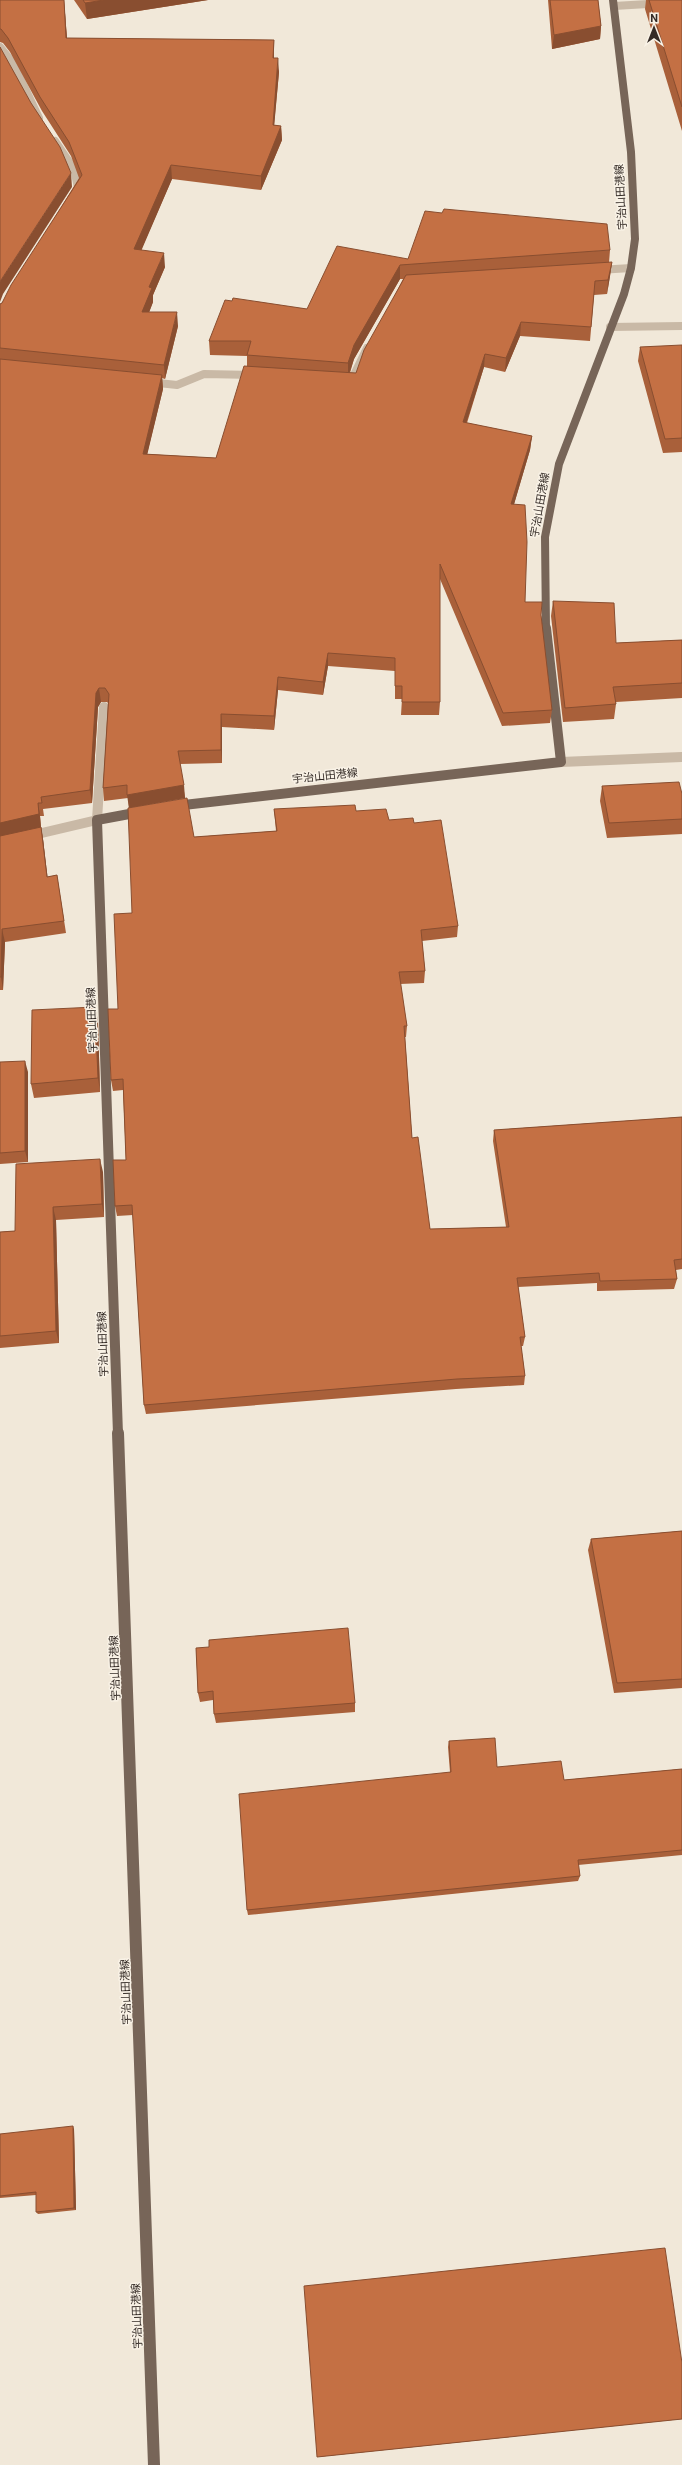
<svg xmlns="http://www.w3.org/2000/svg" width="682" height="2465" viewBox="0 0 682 2465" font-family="Roboto,'Noto Sans JP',sans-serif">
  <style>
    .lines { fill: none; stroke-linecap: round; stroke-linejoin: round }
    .minor-far1 { stroke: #c9b9a6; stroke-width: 8 }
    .minor { stroke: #c9b9a6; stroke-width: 10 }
    .major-far2 { stroke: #776558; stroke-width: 8 }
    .major-far1 { stroke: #776558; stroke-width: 10 }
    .major { stroke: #776558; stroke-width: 12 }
    .wall { fill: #a9603a; fill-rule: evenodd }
    .shaded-wall { fill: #894e30 }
    .building { fill: #c47044; stroke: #894e30 }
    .labels { text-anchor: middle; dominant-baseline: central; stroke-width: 3; stroke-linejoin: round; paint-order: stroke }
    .street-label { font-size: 11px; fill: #352c27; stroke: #f9f2e6 }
  </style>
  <rect width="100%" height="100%" fill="#f1e8d9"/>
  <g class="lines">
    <path class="minor-far1" d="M614,6l68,-4
      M0,47l13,16 26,55
      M55,141l19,28 4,19 -3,5
      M599,270l32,-2
      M610,327l72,-1
      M149,382l28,3 27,-11 50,1
      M350,383l17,-35"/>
    <path class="minor" d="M561,762l121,-5
      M29,836l68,-16 7,-113"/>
    <path class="major-far2" d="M546,629l-1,-92 14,-73 65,-170 7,-26 4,-29 -4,-87 -18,-152"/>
    <path class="major-far1" d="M175,806l386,-44 -15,-134
      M118,1434l-21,-614 43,-8"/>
    <path class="major" d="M118,1433l36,1032"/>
  </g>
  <path class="wall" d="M0,0h64l3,38 207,2v18l5,14 -5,53 7,1 1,14 -21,50 -89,-11 -31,71 24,17 -12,28v7l-4,10 29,14 -13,53 -3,-1 1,11 -16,65 69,4 31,-92v-10l-37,-1 -1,-14 23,-40 75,8 101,-50 202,-9 -1,13 3,-1 -2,14 -3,18 -13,1 -4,46 -70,-5 -15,36 -21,-5 -17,56 65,13 -2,14 -16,54 11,98 16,13 11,95 -2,13 -48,3 -62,-147v123l-1,13h-38l1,-16h-7v-28l-67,-5 -5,29 -45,-5 -4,40 -52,-3v36l-42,1 5,34 -56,10 -1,-10 -24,3 -1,-13 5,-85 -1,-1h-6l-3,5 -6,96 -49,6 1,7h-4l1,11 2,12 4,38 10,-2 9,58 -61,9 -2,48h-3v-686l2,-1 77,-125 -8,-22 -29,-45 -32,-59 -7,-9 -3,-1zM400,279h3l-47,94h-6l4,-14z
    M74,0h134l-121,19z
    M548,0h50l3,26 -1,13 -48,10z
    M646,0h36v131l-37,-122z
    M682,346v106l-19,1 -25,-92 2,-14z
    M553,601l63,42 66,-3v58l-66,4v2l-2,15 -51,3 -12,-106z
    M602,786l80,8v40l-75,4 -7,-37z
    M274,809l82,2 33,9 25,3 44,103 -1,11 -35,4 3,30 -1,12 -24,1 7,42 -1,11h-1l7,101 18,91 76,-2 -13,-86 1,-11 188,-13v152l-6,1 1,9 -3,10 -77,2v-8l-79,4 7,50 -2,9h-2l4,30 -1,9 -68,4 -310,25 -2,-9 -11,-190 -16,1 -2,-10 11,-46 -3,-70 -10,1 -2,-11 7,-71 14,-96 62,-76 82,-6z
    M95,1007l3,14 2,71 -66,6 -3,-14z
    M0,1062l28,10v90l-28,2z
    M103,1172l1,45 -48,3 3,123 -59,5v-116l15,-1z
    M682,1531v157l-68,5 -26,-143 3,-11z
    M196,1648l159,55v9l-139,11 -2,-9 -1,-14 -13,2 -2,-9z
    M449,1741l48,26 67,13 118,-11v86l-104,10 2,11 -2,5 -330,34 -1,-5 203,-138 -2,-25z
    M74,2129l2,81 -38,4 -2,-2v-17l-36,3v-64z
    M682,2363v56l-365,38z"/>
  <path class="shaded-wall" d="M64,0l4,52 -2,-14z
    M104,0h104l-121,19 -2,-16z
    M601,26l-1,13 -48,10 2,-14z
    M274,40v14l-1,18v-14z
    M278,58l1,14 -6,67v-14z
    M281,126l1,14 -21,50v-14z
    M171,165l1,14 -36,84 -2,-14z
    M71,173l1,14 -69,107 -3,8v-20l1,-2z
    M164,253l1,14 -12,28v7l-9,24 -2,-14 7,-25z
    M612,262l-2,14 -3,18 1,-14z
    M400,265v14l-46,80 -6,18v-14l6,-18z
    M177,312l1,14 -13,53 -1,-14z
    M521,322l-1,14 -15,36 1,-14z
    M485,354l-1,13 -22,69 1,-14z
    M162,375l1,14 -19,79 -1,-14z
    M532,436l-2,14 -20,68 1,-14z
    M328,653v13l-5,29v-13z
    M278,677v13l-4,40v-14z
    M99,688l2,14 -3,5 -6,96 -2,-13 6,-97z
    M221,714l1,13v36l-1,-13z
    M184,785l1,13 -56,10 -2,-13z
    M38,803l2,13 1,11 2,12 6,50 -49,-52v-14z
    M2,929l3,13 -2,48 -2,-13z
    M95,1007l3,14 2,71 -2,-14z
    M25,1061l3,11v90l-3,-11z
    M100,1159l3,13 1,45 -2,-13z
    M53,1207l3,13 3,123 -3,-12z
    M73,2126l1,3 2,81 -2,-2z"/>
  <path class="building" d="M0,0h64l2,38 208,2 -1,18h5l-5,67 8,1 -20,50 -90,-11 -37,84 30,4 -15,34 3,1 -10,24h35l-13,53 -164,-17v-44l2,-1 9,-18 71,-110 -13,-33 -29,-45 -32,-59 -7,-9h-1z
    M83,0h21l-19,3z
    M550,0h48l3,26 -47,9z
    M649,0h33v107z
    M0,47l31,56 29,44 11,26 -70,107 -1,2z
    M444,209l163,15 3,26 -210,15 -46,80 -6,18 -101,-8 4,-14h-42l16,-41 7,1 1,-3 74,11 30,-63 71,13 17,-48 17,2z
    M612,262l-4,18 -13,1 -4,46 -70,-5 -15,36 -21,-4 -22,68 69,14 -21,68 14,1 2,37 -2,60h17l-1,13 11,95 -49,3 -63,-149v138h-38v-16h-7v-28l-67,-5 -5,29 -45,-5 -4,39 -53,-2v36l-43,1 6,34 -57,10v-10l-24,3 6,-94 -4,-6h-6l-3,5 -6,97 -49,7 1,6h-4l1,11 -39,9v-464l162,16 -19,79 73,4 28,-92 112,7 8,-23 42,-75z
    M682,345v93l-17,1 -25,-92z
    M553,601l61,2 2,40 66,-3v43l-69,4 3,17 -51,4z
    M679,782l3,12v25l-73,4 -7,-37z
    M187,798l7,39 83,-6 -3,-22 81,-4 1,6 30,-2 3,11 24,-2 1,5 27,-3 17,106 -37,4 4,41 -26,1 8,54h-3l8,112 6,-1 12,92 79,-2 -15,-97 188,-13v142l-8,1 3,19 -77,2 -1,-8 -82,5 8,59h-5l5,39 -68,3 -313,26 -12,-200 -17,1 -2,-46h13l-3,-81 -12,1 -3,-71h10l-4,-95 18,-1 -4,-105z
    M41,827l6,50 10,-2 7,46 -62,8 -1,48h-1v-141z
    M95,1007l3,71 -67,6 1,-74z
    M25,1061v90l-25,2v-91z
    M100,1159l2,45 -49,3 3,124 -56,5v-104l15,-1 1,-67z
    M682,1531v148l-65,4 -26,-144z
    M348,1628l7,75 -141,11 -1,-23 -15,2 -2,-45 13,-1v-7z
    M495,1738l2,29 64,-6 3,19 118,-11v81l-104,10 2,16 -333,34 -8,-116 212,-22 -2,-31z
    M73,2126l1,82 -38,4v-20l-36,4v-62z
    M665,2248l17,115v56l-365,38 -13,-171z"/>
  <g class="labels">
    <g class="street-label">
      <text transform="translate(621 197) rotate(-93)">宇治山田港線</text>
      <text transform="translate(540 505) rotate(-80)">宇治山田港線</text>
      <text transform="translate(325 776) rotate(-6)">宇治山田港線</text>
      <text transform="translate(92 1020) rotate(-92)">宇治山田港線</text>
      <text transform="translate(103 1344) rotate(-92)">宇治山田港線</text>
      <text transform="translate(115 1668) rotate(-92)">宇治山田港線</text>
      <text transform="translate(126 1992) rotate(-92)">宇治山田港線</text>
      <text transform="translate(137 2316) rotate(-92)">宇治山田港線</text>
    </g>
  </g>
  <g transform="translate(654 28)" stroke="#f9f2e6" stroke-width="3" paint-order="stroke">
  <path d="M0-3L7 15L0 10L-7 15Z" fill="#352c27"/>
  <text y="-6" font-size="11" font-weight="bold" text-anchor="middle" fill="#352c27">N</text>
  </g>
</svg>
